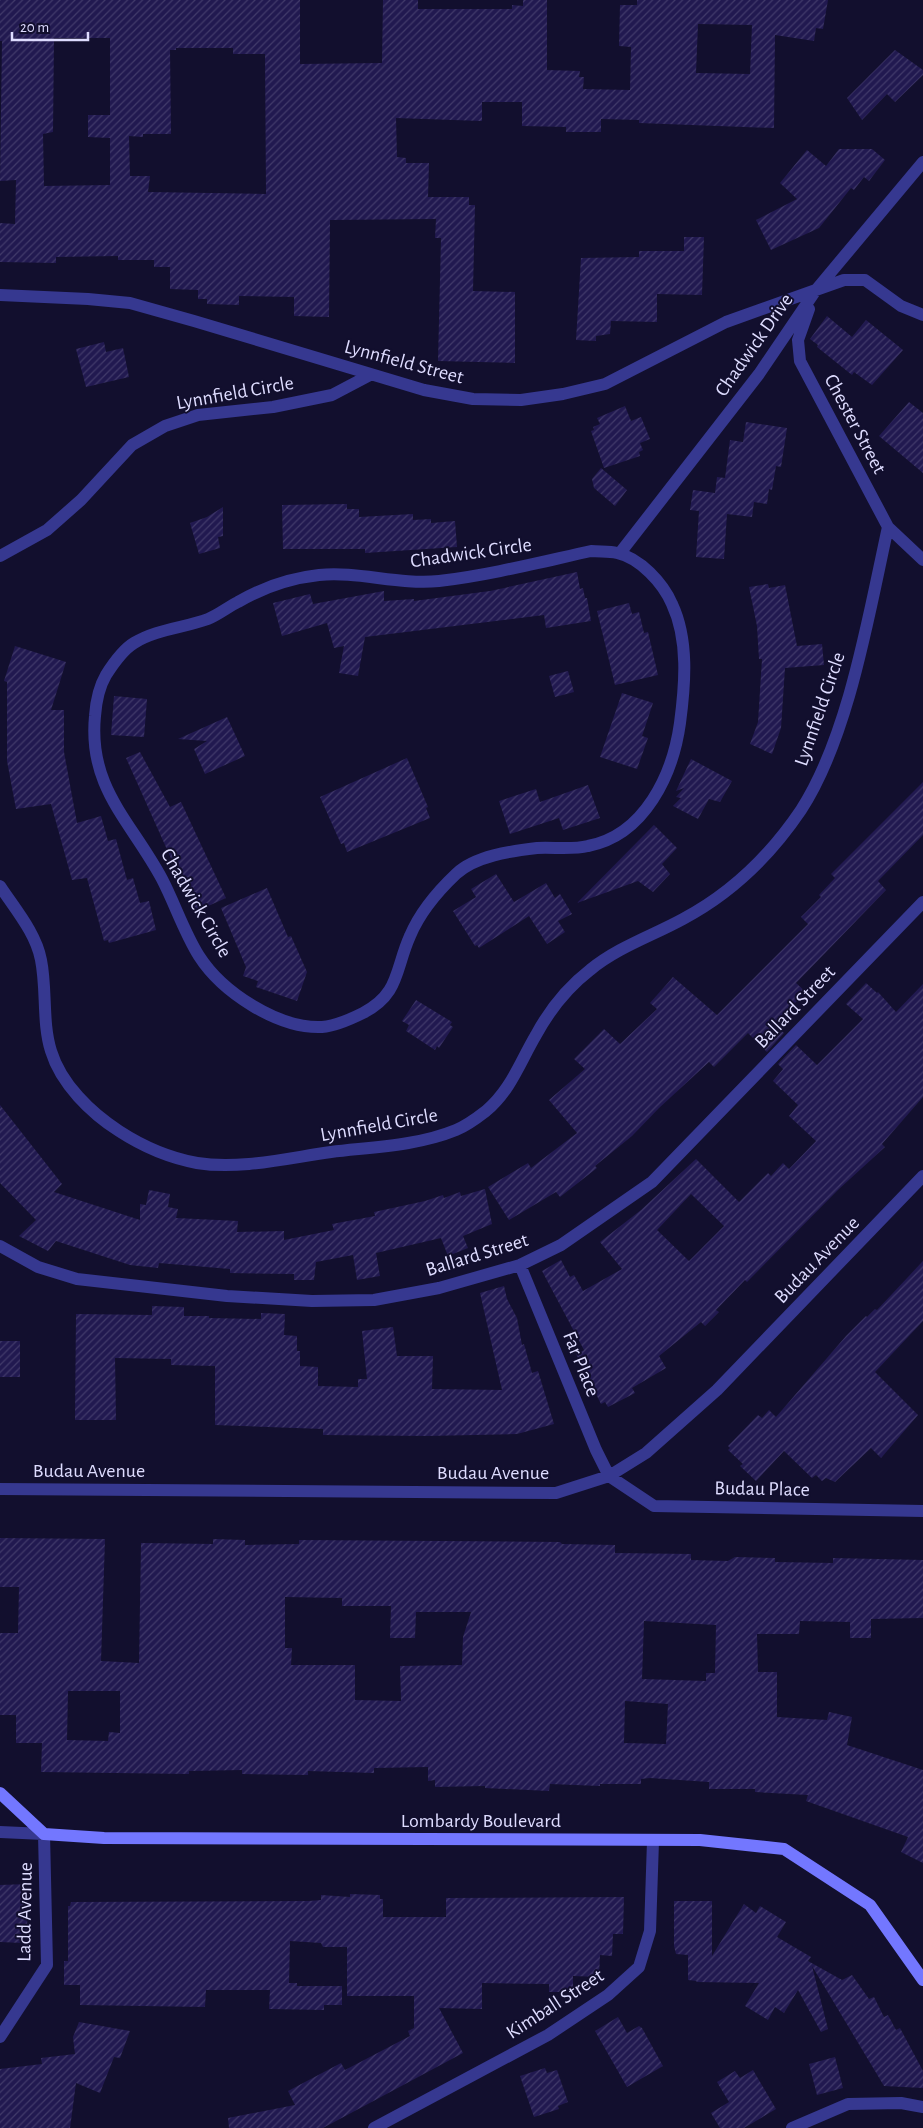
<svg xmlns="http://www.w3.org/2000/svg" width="923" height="2128" viewBox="0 0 923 2128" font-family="'Alegreya Sans',sans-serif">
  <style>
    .building { fill: url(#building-hatch); fill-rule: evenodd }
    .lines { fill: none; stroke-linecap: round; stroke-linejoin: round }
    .street { stroke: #363890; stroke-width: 12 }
    .secondary { stroke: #7377ff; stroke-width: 12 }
    .labels { text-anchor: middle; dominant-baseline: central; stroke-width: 4; stroke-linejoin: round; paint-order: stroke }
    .street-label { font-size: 20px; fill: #dedcff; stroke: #120f2e }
  </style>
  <defs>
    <pattern id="building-hatch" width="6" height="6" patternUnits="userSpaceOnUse" patternTransform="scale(1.25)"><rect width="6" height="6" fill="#211950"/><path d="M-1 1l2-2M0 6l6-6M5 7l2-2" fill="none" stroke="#413a6a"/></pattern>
  </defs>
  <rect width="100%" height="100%" fill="#120f2e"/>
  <path class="building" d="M0,0h300v64l82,-1 1,-63h35v9h94v-4l11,1v-6h24v70l33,1 -1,6h5l-1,12 47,1 1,-43 -12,-1 1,-41h17v-5h191l-5,29 -7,-1 -2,13 -39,-6 -1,93 -135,-5v-3l-38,-1v13h-35v-5l-44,-1v-24h-40v19l-86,-3 1,39 9,1v5h23l-1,34h41v8h6l-2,86 42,1v71l-77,-2 3,-123h-6l1,-19 -106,1 -1,97 -35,-1v-19l-55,-1v9l-32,-1v-5h-9v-9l-28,-1v-22h-16v-7h-36v-4l-62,1v6l-56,-1v-39l15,1 1,-44 -16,1 2,-140h-2zM698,24l54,1 -2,49 -54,-1zM54,38h56v77h-22v22l22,1v47l-66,1 -1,-52 10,-2zM176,48h57v6h32l1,140 -118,-2 2,-16h-20l-1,-40 14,1v-3h28l-1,-84h6z
    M895,50l28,20v5l-28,27 -8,-8 -25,26 -15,-22z
    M839,149h33l13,11 -16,21 -5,-4 -10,13 -3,-2 -32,40 -48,22 -15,-30 41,-21 -17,-16 27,-33 19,16z
    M684,237h20l-2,58 -45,-1v28l-46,-1 -1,13 -14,2v5l-20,-1 5,-82 58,-1v-6h45z
    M827,316l25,21 14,-17 37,30 -31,35 -18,-13 -2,3 -35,-28 1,-2 -8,-6z
    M104,342l2,10 17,-4 6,29 -43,10 -10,-38z
    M909,402l14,11v60l-44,-37z
    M625,406l6,15 10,-4 9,22 -10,4 3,7 -4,2 1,4 -36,12 -13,-37 3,-1 -1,-3 7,-3 -3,-6z
    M746,422l41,6 -6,39 -5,-1 -4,24 -3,-1 -2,15 -13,-2 -2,15 -25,-3 -3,45 -28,-2 3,-46 -9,-1 3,-20 22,3 2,-16 8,1 5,-38 13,2z
    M601,468l26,22 -12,16 -21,-18 -2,-9z
    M347,504v5h12v8l54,-3v6l18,-1v4l24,-2 2,26 -92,6v-4h-82l-1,-44z
    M223,507v29l-5,1 2,11 -21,6 -9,-31 17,-6z
    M577,572l3,17 3,-1 2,10h2l4,23 -45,7 -2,-13 -179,22 -7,39 -19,-3 5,-27 -10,2 -7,-25 -45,13 -9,-33 37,-9 3,10 71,-13v10l30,-2v2l76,-10z
    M768,584l1,4 16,-3 12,61 25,-2 2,21 -39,3 -4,60 -9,26 -22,-10 8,-22 4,-63h-3l-2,-33 -8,-39z
    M629,603l3,11 7,-2 5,21 4,-1 10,43 -43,10 -18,-74z
    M15,646l51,16 -15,48h13v42l13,71 24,-7 7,25 8,-2 11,41 6,-2 7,25 9,-2 7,29 -47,13 -1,-3 -4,1 -17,-63 -15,2 -21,-76 -35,5 -9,-48v-79l-3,-1z
    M568,671l6,21 -19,5 -6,-21z
    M622,693l31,10 -11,33 6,2 -11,31 -37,-12z
    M114,696l33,3 -3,38 -33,-2z
    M227,717l18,39 -40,18 -11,-25 13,-8 -29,-2z
    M140,752l30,55 11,-5 45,96 -31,14 -69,-154z
    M407,758l21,49 -2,1 4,10 -83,34 -3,-9 -3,1 -21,-47z
    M691,759l41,22 -12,21 -11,-3 -11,20 -25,-13 8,-8 -5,-1 8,-9 -8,3z
    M923,782v53l-45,46 8,9 -90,93 10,9 -32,32 10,9 -17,19 -19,-19 -34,34 -5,-5 -50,46 -27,28 -37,30 2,2 -37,29 -4,-5 -47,28 -21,-33 40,-24 3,5 46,-35 -28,-33 36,-31 -11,-10 30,-30 16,15 37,-35 -7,-6 23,-26 44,38 91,-91 -7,-7 20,-20 -2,-2 16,-17 -4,-4z
    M588,785l12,33 -37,12 -4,-12 -49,16 -11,-33 37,-12 4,13z
    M654,825l23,23 -15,16 8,10 -17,18 -15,-11 -61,22z
    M496,874l18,28 32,-19 9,15 5,-4 12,20 -14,7 7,11 -18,12 -18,-28 -50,32 -2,-3 -2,1 -22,-35 23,-14 -5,-8z
    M267,888l21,49 3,-1 16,36 -10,29 -41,-14 2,-6 -15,-5 3,-9 -25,-59z
    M866,983l11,10 1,-1 18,20 27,-28v113l-41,47 3,3 -46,42 -92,93 -2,-2 -29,30 3,2 -14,14 -4,-4 -42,34 7,12 -34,20 3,5 -27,14 -3,-5 -4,2 -25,-50 8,-4 -42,-79 19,-11 9,17 4,-2 9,16 39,-22 -22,-27 41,-32 55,-51 43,43 29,-29 3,3 12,-13 6,6 27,-28 -27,-25 9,-11 -25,-24 10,-12 -5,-5 18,-19 21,20 46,-46 -17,-15zM691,1194l33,32 -35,35 -32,-31z
    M416,1000l36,22 -2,3 3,2 -14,21 -2,-2 -2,4 -29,-19 3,-6 -7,-4z
    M0,1105l62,79 -8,8 86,28v-16l6,1 3,-15 21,4 -2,13 10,2 -2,9 62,3 -1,11 47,-1v9l50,-10 -2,-6 43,-8 -1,-4 51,-11 18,-6 1,3 16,-6 1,4 24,-7 7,35 -29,12 5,12 -20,8 -7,-18 -65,15 4,23 -23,4 -4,-25 -37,7 -2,18h-20v-6l-64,-1v-4l-71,-6 -1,5 -28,-3 -74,-24 -8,10 -29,-15 17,-16 -36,-37z
    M923,1261v60l-48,51 43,43 -37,43 -10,-10 -36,34 -9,-4 -4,3 -6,-6 -4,3 -28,-27 -28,30 -16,-15 3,-2 -15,-14 2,-2 -2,-2 30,-31 4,3 7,-8 7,7 70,-81 20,-20 1,1 8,-8 2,1z
    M504,1286l3,13 10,19 5,27 2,-1 8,29 6,-2 16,53 -37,10 -90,2 -104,-1v-6l-108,-4v-59l-44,-1v-6l-56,-1 1,62h-41l1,-106 76,1v-9l32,1v9h25v2l52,1v-6l24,1 -1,21 13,1v15h3v15l18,1v19l40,1v-8h9l-5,-48 31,-4 4,29h36l-1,33 70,1 -22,-97z
    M0,1341h20v36h-20z
    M0,1538l105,1 -4,122 38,2 2,-120 72,1v-5l32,1v5l54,-1v-4l261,2 2,2 53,1v8l76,1v6l37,1 7,-4 40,1v4l58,1v-5l90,2v58l-52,1v19h-21v-16l-50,-1 -1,13h-42l1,38h19v45l50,3 2,-8 23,5 -5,28 76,25v93l-22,-11 7,-15 -102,-36 2,-6 -53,-3v-3h-46v-7l-59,-4 -9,1v5h-41v2l-50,-2 -1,7 -64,-3v-2l-50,1v-7l-7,1v-14l-54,1v5l-66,-2v4l-66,-1v-4l-53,1v3l-148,-2 1,-29h-26v-28h-16v-82h18l1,-46h-19zM285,1597l57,1v8h49l-1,32h25l1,-26h55l-8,25 -1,28 -62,1 1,35 -46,-1v-35h-64l1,-17h-7zM644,1621l72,4 -1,48h-9v8l-64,-2zM68,1691h52v42l-11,-1 -1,9 -41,-1zM625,1701l43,3 -2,40 -42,-1z
    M28,1884l-1,47h-5v12l-22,-1v-57z
    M350,1894l30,1v4h3v18h63v-19l178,-1 -1,37h-10l-1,22 -12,-1 -1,22 -26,-1v16h-24v-8l-67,-1v26l-43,-1 24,45 -140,75h-94l-1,-10 67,-13 -7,-14 53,-28 4,7 65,-34 -2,-5 6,-3v-32h-67v-49h-24l-2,-4 -31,-2 -1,42h8v3h45v19h-18v5l-55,-1 1,-19h-64l-1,17 -125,-2v-20h-16v-24h4v-55h2l1,-4 238,-1 12,-1v-5l29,2z
    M674,1901h38v55l32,-52 12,9 4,-7 26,16 -9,15 34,20 -3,4 34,19 10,-5 17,24 5,-2 10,20 4,-2 8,15 4,-2 23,43v17l-39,-2 -72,-120 16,63 -7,3 -23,-42 -14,23 -9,-6 -7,13 -23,-14 14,-23 -63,-1 1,-1 -9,-1v-25l-12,-1 -2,-8z
    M618,2017l9,16 12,-7 3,2 21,38 -36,21 -32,-56z
    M79,2022l51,9 -10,27 -6,-1 -14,36 -24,-10 -6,45h-70v-59l42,-5 -1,-6 34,-4 -2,-17z
    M835,2057l8,31 -26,7 -8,-31z
    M545,2068l2,5 10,-3 11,32 -10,4 1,3 -25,8 -14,-41z
    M753,2070l23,39 -32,19h-24l-9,-15 18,-11 -12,-20 18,-11 5,7z"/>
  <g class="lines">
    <path class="street" d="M0,295l88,4 42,4 64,18 230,69 49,9 48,1 42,-6 42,-10 121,-62 118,-42h21l36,26 22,9
      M809,309l-11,31 2,21 88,166 35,33
      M591,551c9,1 18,0 26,2 23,5 46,30 55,51 17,36 13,81 8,119 -7,51 -35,112 -92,123 -16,4 -34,1 -51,2 -26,3 -62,8 -81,26 -19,18 -36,38 -46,62 -15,33 -10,58 -47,77 -12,6 -28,13 -41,14 -44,2 -100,-35 -123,-71 -15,-24 -24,-52 -37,-77 -31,-58 -74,-91 -67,-163 1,-14 4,-29 11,-41 7,-11 18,-26 28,-32 23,-14 50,-15 74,-24 10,-4 20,-12 30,-17 24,-14 53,-24 81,-27 39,-4 79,10 120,6 51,-6 102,-19 152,-30z
      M620,553l139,-179 57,-84 107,-128
      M0,556l47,-26 34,-30 51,-55 33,-19 33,-11 75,-8 59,-12 38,-20
      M0,886c15,23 36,47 41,74 6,30 1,62 10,91 10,33 40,62 68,80 23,15 51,27 78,32 43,7 91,-5 134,-11 41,-5 86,-6 125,-22 10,-4 21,-12 30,-19 25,-21 34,-49 50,-76 13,-24 32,-48 54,-65 28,-23 62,-34 93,-51 49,-26 87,-63 118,-109 48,-74 68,-197 87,-283
      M0,1246l38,21 39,12 150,17 85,5 62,-1 65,-12 81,-23 41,-20 91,-63 271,-280
      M520,1265l76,185 13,26 45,30 269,5
      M0,1489l556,4 53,-17 37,-23 71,-63 206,-214
      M0,1832l44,2 3,131 -47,72
      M374,2128l174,-93 60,-40 31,-28 11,-36 3,-90
      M792,2128l56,-24 53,-1 22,4"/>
    <path class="secondary" d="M0,1793l44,41 60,4 596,2 84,9 86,56 53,75"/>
  </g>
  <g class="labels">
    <g class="street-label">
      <text transform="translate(754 345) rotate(-55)">Chadwick Drive</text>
      <text transform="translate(404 362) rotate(15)">Lynnfield Street</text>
      <text transform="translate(235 393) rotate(-10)">Lynnfield Circle</text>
      <text transform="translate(855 424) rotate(62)">Chester Street</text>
      <text transform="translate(471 553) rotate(-8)">Chadwick Circle</text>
      <text transform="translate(820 709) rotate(-71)">Lynnfield Circle</text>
      <text transform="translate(196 903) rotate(60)">Chadwick Circle</text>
      <text transform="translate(795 1007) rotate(-46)">Ballard Street</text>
      <text transform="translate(379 1125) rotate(-10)">Lynnfield Circle</text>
      <text transform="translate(477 1255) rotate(-17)">Ballard Street</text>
      <text transform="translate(817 1260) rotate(-46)">Budau Avenue</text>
      <text transform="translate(581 1364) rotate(68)">Far Place</text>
      <text x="89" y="1471">Budau Avenue</text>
      <text x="493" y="1473">Budau Avenue</text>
      <text transform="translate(762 1489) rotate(1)">Budau Place</text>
      <text x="481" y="1821">Lombardy Boulevard</text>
      <text transform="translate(25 1912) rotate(-89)">Ladd Avenue</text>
      <text transform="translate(555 2004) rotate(-33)">Kimball Street</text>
    </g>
  </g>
  <path d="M12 32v8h76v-8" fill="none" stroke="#dedcff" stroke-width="2.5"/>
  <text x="20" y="32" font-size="15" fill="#dedcff" stroke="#120f2e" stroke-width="4" paint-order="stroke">20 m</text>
</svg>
